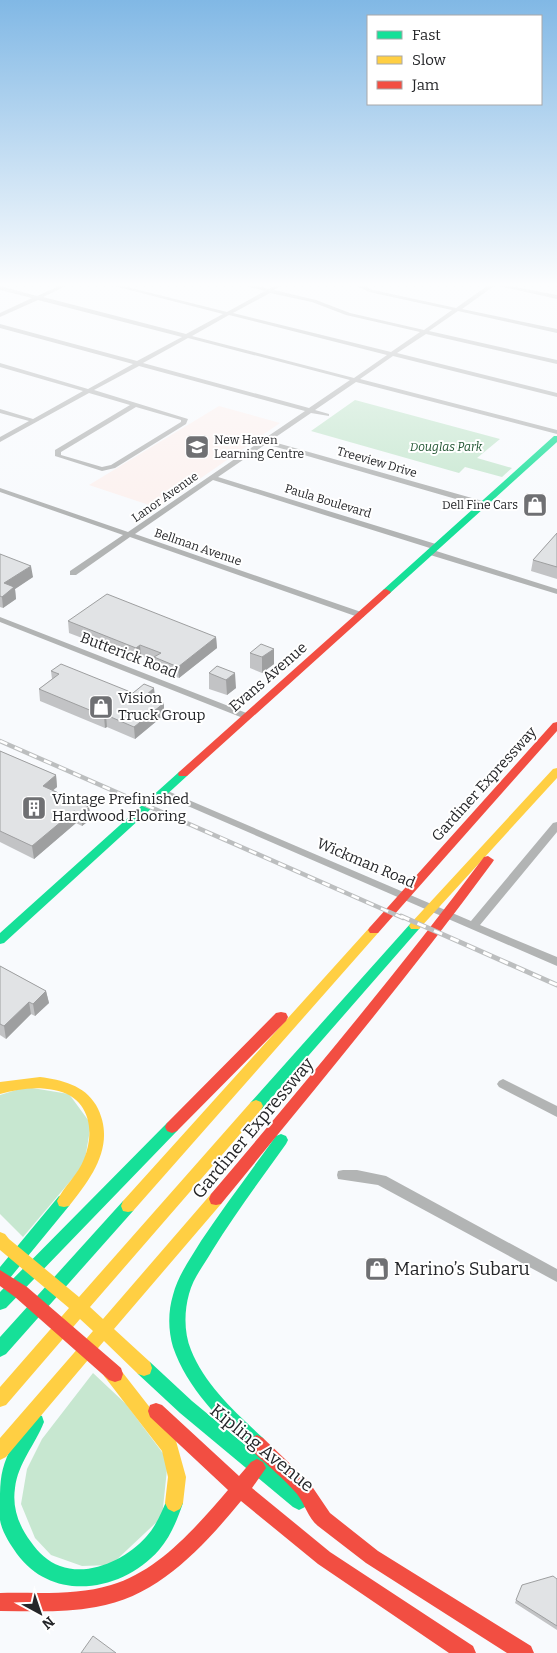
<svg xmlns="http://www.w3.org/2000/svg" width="557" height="1653" viewBox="0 0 557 1653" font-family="Bitter,serif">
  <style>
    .education { fill: #fcf1ef }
    .green { fill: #c7e7d0 }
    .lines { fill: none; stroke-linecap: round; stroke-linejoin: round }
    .street { fill: #b2b4b4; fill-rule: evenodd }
    .fast { fill: #16e098; fill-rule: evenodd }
    .slow { fill: #ffcf43; fill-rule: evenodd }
    .jam { fill: #f24e42; fill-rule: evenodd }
    .rail-far1-casing { stroke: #bcbebf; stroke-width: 4.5 }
    .rail-casing { stroke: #bcbebf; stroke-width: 5 }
    .rail-far1 { stroke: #fff; stroke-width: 2.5; stroke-dasharray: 8; stroke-linecap: butt }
    .rail { stroke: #fff; stroke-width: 3; stroke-dasharray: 9; stroke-linecap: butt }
    .wall { fill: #c2c3c5 }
    .shaded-wall { fill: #9e9fa0 }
    .building { fill: #e1e3e5; stroke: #9e9fa0 }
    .labels { text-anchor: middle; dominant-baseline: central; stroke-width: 4; stroke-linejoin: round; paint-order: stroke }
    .far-poi-label { font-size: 12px; fill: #252629; stroke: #fff; text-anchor: start }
    .far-park-label { font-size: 12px; font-style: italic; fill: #205431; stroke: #fff }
    .far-street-label { font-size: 12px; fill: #252629; stroke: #fff }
    .street-label { font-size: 15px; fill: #252629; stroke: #fff }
    .poi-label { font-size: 15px; fill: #252629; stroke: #fff; text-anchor: start }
    .near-street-label { font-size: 18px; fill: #252629; stroke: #fff }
    .near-poi-label { font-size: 18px; fill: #252629; stroke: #fff; text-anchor: start }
  </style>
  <rect width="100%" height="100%" fill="#f8fafd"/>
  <path class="education" d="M219,406l61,17 -122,85 -69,-23z"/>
  <path class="green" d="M355,400l145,39 -23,19 35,10 -10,9 -37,-10 -6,6 -148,-42z
    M26,1087l43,7 22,30 -7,41 -61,72 -23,-23v-119z
    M93,1373l33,31 42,56 -6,57 -51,48 -29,1 -31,-11 -16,-17 -14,-34 6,-35 15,-30z"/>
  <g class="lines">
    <path class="street" d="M0,286l37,10 22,-10h7l-23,11 143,37 37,-20 -109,-28h9l104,26 38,-21 -19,-5h10l13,3 5,-3h7l-7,4 42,10 34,13 74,17 28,-20 -83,-18 -12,-6h7l9,4 83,18 31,-22h7l-32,23 95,20v4l-99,-22 -29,20 128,29v4l-131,-30 -29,19 160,40v4l-164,-41 -33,23 197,51v4l-201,-52 -41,28 14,4v2l-18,-3 -41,28 216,61v4h-6l-214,-62 -48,33 221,68v4h-6l-220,-69 -78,54 229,79v4h-6l-228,-80 -54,38h-6v-4l53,-36 -123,-43v-4l128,44 177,-121 -166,-45 -45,24 94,29 -2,5 -71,44 -13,3 -47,-15v-6l75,-45 -41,-12 -89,49v-5l29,-16 -29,-8v-4l33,10 50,-28 -83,-24v-4l88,26 45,-25 -133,-36v-4l137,37 45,-24 -144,-37 -38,17v-4l32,-15 -32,-8zM270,293l42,9 34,13 74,17 -29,20 -158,-39zM229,315l158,40 -33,23 -162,-42zM188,338l162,42 -41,28 -166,-45zM136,407l45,13v2l-70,43 -9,2 -41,-12v-3z
      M499,286h11l47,9v4z
      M427,550h6l124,39v5l-130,-40z
      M0,617l249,97 2,2 -5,3 -3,-1 -243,-96z
      M163,789l308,132 82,-98 4,-1v10l-77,93 77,32v9l-397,-172 -2,-2z
      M503,1079l54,27v11l-58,-30 -2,-3 2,-3z
      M343,1170h14l29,6 171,93v13l-179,-97 -40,-6 -1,-4 1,-4z"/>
    <path class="fast" d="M554,436h3v6l-168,152h-6v-4z
      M183,771l5,3 -1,2 -183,167 -4,1v-11l179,-161z
      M415,922l4,1 2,3 -2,3 -158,181 -5,2 -5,-2 -2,-4 2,-4 160,-179z
      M172,1121l5,2 2,4 -2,4 -171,177 -6,2v-18l167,-169z
      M281,1134l5,2 2,4 -2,4c-25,35 -51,70 -74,107 -8,14 -19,27 -23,43 -5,18 -5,39 2,56 14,35 45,63 72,88l3,6 -3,6 -6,3 -6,-3 54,45 3,6 -3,6 -6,3 -6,-3 -113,-94 -42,-39 -2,-6 2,-6 6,-2 6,2 42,39 58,48c-30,-29 -63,-61 -77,-102 -5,-17 -5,-36 0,-52 5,-20 18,-37 28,-54 24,-36 50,-70 75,-105z
      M64,1195l5,1 2,5 -2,5 -64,78 -5,2v-19l59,-71z
      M128,1200l5,1 2,5 -2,5 -127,143 -6,3v-20l123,-136z
      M36,1414l6,2 2,6c-9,23 -26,41 -29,66 -3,20 4,38 16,54 7,10 17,20 29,24 30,11 66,-7 86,-29 11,-12 16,-26 22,-40l6,-3 6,3 3,6c-6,17 -12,33 -24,47 -37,42 -106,53 -142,4 -7,-10 -15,-22 -17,-34 0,-6 0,-13 0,-19 0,-21 1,-32 10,-51 6,-12 14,-31 26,-36z"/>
    <path class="slow" d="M557,768v10l-138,151h-8l-2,-3 2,-3 142,-154z
      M374,926l4,1 2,3 -2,3 -245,278 -5,1 -5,-1 -2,-5 2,-5 247,-274z
      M40,1077c22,3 44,8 56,28 21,38 -3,71 -27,101l-5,1 -5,-1 -2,-5c7,-15 21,-26 27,-42 12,-29 5,-63 -30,-69 -18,-4 -37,-1 -54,4v-12z
      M256,1100l5,2 2,4 -2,4 -171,197 13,12 108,-125 5,-1 5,1 2,5 -2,5 -107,125 36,33 2,6 -2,6 -6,2 -6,-2 -34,-33 -98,116 -6,3v-22l93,-107 -13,-12 -74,86 -6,2v-20l69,-79 -69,-58v-18l5,2 4,5 70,58 172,-195z
      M110,1362l6,2 60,77 10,36 -3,26 -3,6 -6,3 -6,-3 -3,-6 3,-26 -6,-26 -58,-75 -2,-6 2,-6z"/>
    <path class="jam" d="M386,589l5,3 -2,2 -202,182h-8l-1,-2 1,-2 204,-182z
      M557,722v9l-179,202h-8l-2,-3 2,-3 183,-204z
      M488,856l6,4 -2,3c-86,117 -179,228 -271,341l-5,1 -5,-1 -2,-5 2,-5c93,-110 186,-221 273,-337z
      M281,1012l5,1 2,4 -2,4 -109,110 -5,2 -5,-2 -2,-4 2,-4 109,-110z
      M0,1270l27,17 94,81 2,6 -2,6 -6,2 -6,-2 -94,-83 -15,-11z
      M156,1403l6,2 77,71 12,-14 6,-3 6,3 3,6 -14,20 78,64 143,94 3,7h-27l-131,-89 -77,-63c-38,46 -83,96 -145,106 -32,6 -64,4 -96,4v-18c36,-1 76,3 111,-8 48,-14 85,-58 117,-95l-78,-73 -2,-6 2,-6z
      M257,1435l6,3 46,44 21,31 48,38 153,95 3,7h-27l-141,-90 -48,-37c-10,-8 -13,-22 -21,-32 -14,-16 -31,-30 -46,-44l-3,-6 3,-6z"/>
    <defs>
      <path id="rail-far1" d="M0,741l403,177"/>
      <path id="rail" d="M401,916l156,69"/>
    </defs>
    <use href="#rail-far1" class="rail-far1-casing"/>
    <use href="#rail" class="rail-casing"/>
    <use href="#rail-far1" class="rail-far1"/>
    <use href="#rail" class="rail"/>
  </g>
  <path class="wall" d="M557,533v46l-26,-8 2,-11z
    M0,554l33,23 -18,12 1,10 -13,9 -3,-1z
    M68,621l148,16 1,11 -38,30 -24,-9v-7l-14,-6 -4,3 -68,-26z
    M274,649v15l-12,9 -12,-5v-15z
    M217,666l19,22 -9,7 -18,-6v-16z
    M51,671l82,22 21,-5 1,12 9,3v12l-29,24 -28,-12 -2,1 -65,-27 -1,-12 13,-10z
    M0,751l56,24 1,12 -4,3 36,17 2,12 -9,7 -6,-3 -42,36 -34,-17z
    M0,966l46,25 3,12 -14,13 -4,-2 -25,25 -6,-4z
    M557,1579v51l-42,-27 1,-3z"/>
  <path class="shaded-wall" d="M31,566l2,11 -18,12 1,10 -13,9 -1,-11 2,-14z
    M216,637l1,11 -38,30 -1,-11z
    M140,645l1,11 -4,3 -1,-11z
    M274,649v15l-12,9v-16z
    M235,673l1,15 -9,7 -1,-15z
    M154,688l1,12 -10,-4z
    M164,703v12l-29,24 -1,-12z
    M106,715l1,12 -2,1 -1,-12z
    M56,775l1,12 -13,11 -1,-12z
    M89,807l2,12 -9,7 -1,-12z
    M74,811l2,12 -42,36 -2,-13z
    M46,991l3,12 -14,13 -2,-12z
    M29,1002l2,12 -25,25 -2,-13z"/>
  <path class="building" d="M557,533v34l-24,-7z
    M0,554l31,12 -27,17 10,4 -12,10 -2,-1z
    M107,594l109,43 -38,30 -24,-10 7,-4 -21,-8 -4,3 -68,-27z
    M261,644l13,5 -12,8 -12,-4z
    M61,664l72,29 11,-9 10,4 -9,8 19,7 -30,24 -28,-12 -2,1 -65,-27 20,-15 -8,-3z
    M217,666l18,7 -9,7 -17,-7z
    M0,751l56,24 -13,11 46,21 -8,7 -7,-3 -42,35 -32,-15z
    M0,966l46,25 -13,13 -4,-2 -25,24 -4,-2z
    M553,1576l4,3v47l-41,-26 6,-15z
    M93,1636l23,17h-35z"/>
  <linearGradient id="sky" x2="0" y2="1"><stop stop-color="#81b8e5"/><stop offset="0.55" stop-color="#fcfdfe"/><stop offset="1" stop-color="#fcfdfe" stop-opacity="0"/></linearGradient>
  <rect width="557" height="517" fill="url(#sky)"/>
  <defs>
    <symbol id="school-square" viewBox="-11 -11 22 22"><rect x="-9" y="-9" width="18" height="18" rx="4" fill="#6f7073" stroke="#fff"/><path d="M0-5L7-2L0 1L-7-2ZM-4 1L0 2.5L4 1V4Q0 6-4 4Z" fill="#fff"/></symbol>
    <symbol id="shop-square" viewBox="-11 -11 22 22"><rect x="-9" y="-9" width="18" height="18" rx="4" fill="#6f7073" stroke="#fff"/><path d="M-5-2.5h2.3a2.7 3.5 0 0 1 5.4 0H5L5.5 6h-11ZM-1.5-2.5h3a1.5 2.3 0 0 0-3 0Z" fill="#fff"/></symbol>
    <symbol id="building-square" viewBox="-11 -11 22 22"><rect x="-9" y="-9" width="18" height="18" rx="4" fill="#6f7073" stroke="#fff"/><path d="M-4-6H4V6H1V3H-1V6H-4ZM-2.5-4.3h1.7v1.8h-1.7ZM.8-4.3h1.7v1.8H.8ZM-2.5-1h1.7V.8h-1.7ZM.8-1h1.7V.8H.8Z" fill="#fff"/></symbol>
  </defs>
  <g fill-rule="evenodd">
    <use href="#school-square" x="183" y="433" width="28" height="28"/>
    <use href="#shop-square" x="521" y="491" width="28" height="28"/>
    <use href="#shop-square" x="87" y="693" width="28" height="28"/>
    <use href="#building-square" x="20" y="794" width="28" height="28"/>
    <use href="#shop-square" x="363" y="1255" width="28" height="28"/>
  </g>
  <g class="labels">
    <g class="far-poi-label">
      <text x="214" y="440">New Haven<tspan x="214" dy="14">Learning Centre</tspan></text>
      <text x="518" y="505" text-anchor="end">Dell Fine Cars</text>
    </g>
    <g class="far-park-label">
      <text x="446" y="447">Douglas Park</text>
    </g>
    <g class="far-street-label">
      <text transform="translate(377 462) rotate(16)">Treeview Drive</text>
      <text transform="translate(165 497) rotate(-35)">Lanor Avenue</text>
      <text transform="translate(328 501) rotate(17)">Paula Boulevard</text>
      <text transform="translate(198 547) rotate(19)">Bellman Avenue</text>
    </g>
    <g class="street-label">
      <text transform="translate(129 655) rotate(21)">Butterick Road</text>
      <text transform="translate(268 677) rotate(-41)">Evans Avenue</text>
      <text transform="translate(484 784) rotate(-48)">Gardiner Expressway</text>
      <text transform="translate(366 863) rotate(23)">Wickman Road</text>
    </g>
    <g class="poi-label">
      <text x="118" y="698">Vision<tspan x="118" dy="17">Truck Group</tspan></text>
      <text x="52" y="799">Vintage Prefinished<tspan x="52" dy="17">Hardwood Flooring</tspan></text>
    </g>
    <g class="near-street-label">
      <text transform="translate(253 1128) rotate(-50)">Gardiner Expressway</text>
      <text transform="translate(262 1448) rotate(39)">Kipling Avenue</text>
    </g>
    <g class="near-poi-label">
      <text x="394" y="1269">Marino’s Subaru</text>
    </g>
  </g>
  <rect x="367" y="15" width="175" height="90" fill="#ffffff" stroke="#a8a8a9"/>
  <rect x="377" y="31" width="25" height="8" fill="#16e098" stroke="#a8a8a9"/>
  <text x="412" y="40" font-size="15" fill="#252629">Fast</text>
  <rect x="377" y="56" width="25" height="8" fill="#ffcf43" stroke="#a8a8a9"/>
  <text x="412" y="65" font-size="15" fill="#252629">Slow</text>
  <rect x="377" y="81" width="25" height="8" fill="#f24e42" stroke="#a8a8a9"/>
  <text x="412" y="90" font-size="15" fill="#252629">Jam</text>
  <g transform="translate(40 1613) rotate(140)" stroke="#ffffff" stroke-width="4" paint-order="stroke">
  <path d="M0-4L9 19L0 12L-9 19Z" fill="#252629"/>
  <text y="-8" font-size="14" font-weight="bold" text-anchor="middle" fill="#252629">N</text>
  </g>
</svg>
